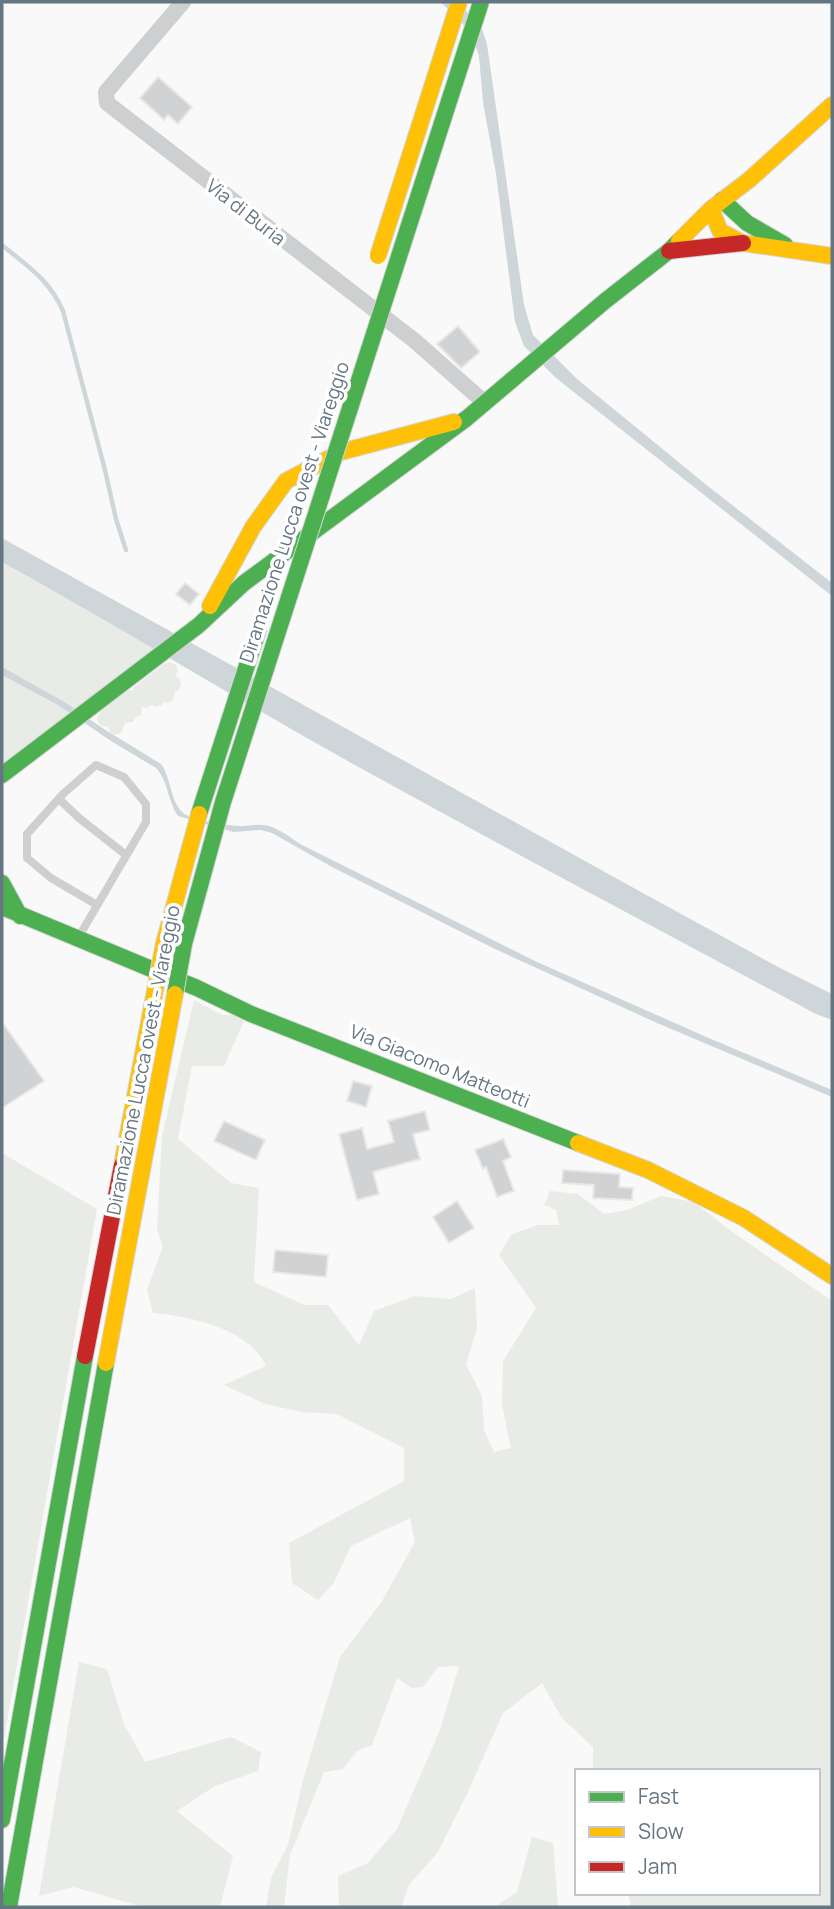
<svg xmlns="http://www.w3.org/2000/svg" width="834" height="1909" viewBox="0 0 834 1909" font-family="Manrope,sans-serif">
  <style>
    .green { fill: #e8ebe6 }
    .water { fill: #ced6d9 }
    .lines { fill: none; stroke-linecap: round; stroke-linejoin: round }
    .stream { stroke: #ced6d9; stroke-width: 4.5 }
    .building { fill: #d0d2d3; stroke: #e8e8e8; stroke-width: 2 }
    .fast-casing { stroke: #d5d6d7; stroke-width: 18 }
    .slow-casing { stroke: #d5d6d7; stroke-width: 18 }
    .jam-casing { stroke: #d5d6d7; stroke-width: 18 }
    .lane { stroke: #cecfd0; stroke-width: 8 }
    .street { stroke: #cecfd0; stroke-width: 16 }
    .fast { stroke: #4caf50; stroke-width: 16 }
    .slow { stroke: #ffc107; stroke-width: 16 }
    .jam { stroke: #c62828; stroke-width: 16 }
    .fast-bridge-casing { stroke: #d5d6d6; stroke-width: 18; stroke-linecap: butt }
    .slow-bridge-casing { stroke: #d5d6d6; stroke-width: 18; stroke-linecap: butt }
    .jam-bridge-casing { stroke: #d5d6d6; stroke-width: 18; stroke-linecap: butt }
    .fast-bridge { stroke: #4caf50; stroke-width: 16 }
    .slow-bridge { stroke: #ffc107; stroke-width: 16 }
    .jam-bridge { stroke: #c62828; stroke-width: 16 }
    .labels { text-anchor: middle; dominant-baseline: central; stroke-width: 7; stroke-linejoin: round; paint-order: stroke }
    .street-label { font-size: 19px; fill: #657683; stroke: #fff }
  </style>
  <rect width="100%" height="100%" fill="#f9f9f9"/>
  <path class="green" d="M2,562l70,38 91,54 -161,120z
    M170,662l6,3 2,6 -3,5 4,2 2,6 -2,6 -5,2 1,3 -3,6 -6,2 -3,-1 -1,3 -7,2 -3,-2 -6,3 -4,-2 -1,9 -5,2 -3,5 -8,1 -4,10 -6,2 -5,-3 -2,-6 -3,1 -6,-3 -2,-5 5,-10 27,-19 4,1v-3l31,-24z
    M194,1000l28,15 25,-1 -23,52h-32l-14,73 53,44 28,5 -5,94 50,23h24l31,40 15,-34 40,-15 37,3 24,-11 2,40 -11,36 16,32 2,34 10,22 17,-4 -9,-43 1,-44 33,-53 -37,-53 12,-20 26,-10h22l-3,-15 -12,-5 6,-14 28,3 26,20 23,-4 34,-14 33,6 37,29 101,70v604l-2,2h-199l-3,-14h190v-122h-225v-24l-31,-29 -20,-35 -39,30 -35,79 -30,60 -29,33 -8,22h-62l-1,-31 30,-13 29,-34 43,-99 19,-64 -21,1 -15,20 -11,1 -15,-10 -25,67 -15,6 -14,18 -19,3 -34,83 -6,52h-18l5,-29 17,-33 15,-65 37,-123 42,-56 33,-59 -5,-24 -59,28 -18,38 -15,16 -26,-17 -3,-40 115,-62v-33l-67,-34 -35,-2 -37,-8 -41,-19 42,-19c-16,-37 -77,-50 -113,-53l-6,-24 16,-42 -6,-18 5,-93z
    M2,1153l95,56 -95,541z
    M79,1662l28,7 17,55 21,38 86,-25 30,15 -3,19 -43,15 -38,25 56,45 -13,51h-77l-69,-20 -35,9z
    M532,1837l21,6 5,64h-63l22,-15z"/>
  <path class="water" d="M440,2h17l24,24 6,18 37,261 9,30 44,44 132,108 123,96v13l-276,-218 -32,-32 -9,-24 -19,-148 -13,-72 -4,-46 -5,-15 -15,-23z
    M2,538l639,354 137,75 54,27v26l-16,-6c-151,-81 -302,-161 -452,-244 -122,-67 -240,-141 -362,-208z
    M2,667l64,36 41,28 54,33c10,13 9,37 22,49 10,8 46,13 59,13 7,0 14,-2 21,-1 14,1 27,13 39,20l235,117 174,77 121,51v7l-175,-74 -162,-74 -163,-82 -60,-34 -11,-3 -27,2 -56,-16c-10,-14 -10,-36 -22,-48l-45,-27 -53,-36 -56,-30z"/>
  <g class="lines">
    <path class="stream" d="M2,245c25,21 47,34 61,66l42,159 11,49 10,31"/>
  </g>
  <path class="building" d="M158,77l34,30 -14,17 -10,-9 -4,5 -24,-22z
    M458,326l22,26 -19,16 -24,-24z
    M185,583l14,11 -9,11 -14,-11z
    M2,1022l42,59 -42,27z
    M353,1081l19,5 -6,21 -19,-6z
    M425,1111l5,19 -17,4 7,25 -47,13 6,22 -22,6 -18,-66 23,-6 5,21 27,-7 -6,-21z
    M224,1121l41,19 -9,20 -42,-19z
    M503,1139l8,18 -8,4 11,30 -17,6 -11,-30 -3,2 -8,-19z
    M563,1170l57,4 -1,13 14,1 -1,12 -39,-2 1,-13 -32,-2z
    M457,1201l17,27 -25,15 -16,-26z
    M275,1250l53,5 -2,22 -53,-5z"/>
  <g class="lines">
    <defs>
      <path id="fast" d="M722,200l25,23 38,22
        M2,775l197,-150 45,-42 223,-165 138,-117 64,-50 10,-10
        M2,883l18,33
        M2,907l195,81 54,26 327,129
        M2,1820l83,-464
        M9,1907l97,-544"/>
      <path id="slow" d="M711,209l9,22 23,12 89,13
        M679,241l32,-32 38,-29 83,-75
        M210,606l43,-79 33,-46 55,-29 113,-30
        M578,1143l70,27 96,48 88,58"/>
      <path id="jam" d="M669,251l74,-8"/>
    </defs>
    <use href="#fast" class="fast-casing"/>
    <use href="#slow" class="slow-casing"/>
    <use href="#jam" class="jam-casing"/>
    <path class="lane" d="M59,799l20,19 47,37
      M78,938l68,-116v-18l-22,-27 -28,-12 -33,29 -36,40v24l24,20 46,27"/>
    <path class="street" d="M183,2l-77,90 1,11 308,238 70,62"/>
    <use href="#fast" class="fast"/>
    <use href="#slow" class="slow"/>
    <use href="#jam" class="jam"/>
    <defs>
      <path id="fast-bridge" d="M199,814l60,-186
        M175,994l9,-50 39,-142 258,-800"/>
      <path id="slow-bridge" d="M378,256l81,-254
        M122,1165l42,-222 35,-129
        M106,1363l69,-369"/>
      <path id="jam-bridge" d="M85,1356l37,-191"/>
    </defs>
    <use href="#fast-bridge" class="fast-bridge-casing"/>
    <use href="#slow-bridge" class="slow-bridge-casing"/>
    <use href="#jam-bridge" class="jam-bridge-casing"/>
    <use href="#fast-bridge" class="fast-bridge"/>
    <use href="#slow-bridge" class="slow-bridge"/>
    <use href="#jam-bridge" class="jam-bridge"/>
  </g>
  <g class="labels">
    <g class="street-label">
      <text transform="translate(246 212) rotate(38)">Via di Buria</text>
      <text transform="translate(294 512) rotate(-72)">Diramazione Lucca ovest - Viareggio</text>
      <text transform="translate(143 1060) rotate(-79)">Diramazione Lucca ovest - Viareggio</text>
      <text transform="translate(440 1066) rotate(22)">Via Giacomo Matteotti</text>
    </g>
  </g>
  <rect width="834" height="1909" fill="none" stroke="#657683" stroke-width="7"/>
  <rect x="575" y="1769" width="245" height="126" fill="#ffffff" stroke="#c1c8cd" stroke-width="2"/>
  <rect x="589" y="1792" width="35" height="10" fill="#4caf50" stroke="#c1c8cd" stroke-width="2"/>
  <text x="638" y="1804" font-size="21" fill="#657683">Fast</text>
  <rect x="589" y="1827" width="35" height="10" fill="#ffc107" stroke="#c1c8cd" stroke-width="2"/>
  <text x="638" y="1839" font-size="21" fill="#657683">Slow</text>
  <rect x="589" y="1862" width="35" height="10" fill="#c62828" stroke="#c1c8cd" stroke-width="2"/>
  <text x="638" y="1874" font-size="21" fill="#657683">Jam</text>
</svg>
